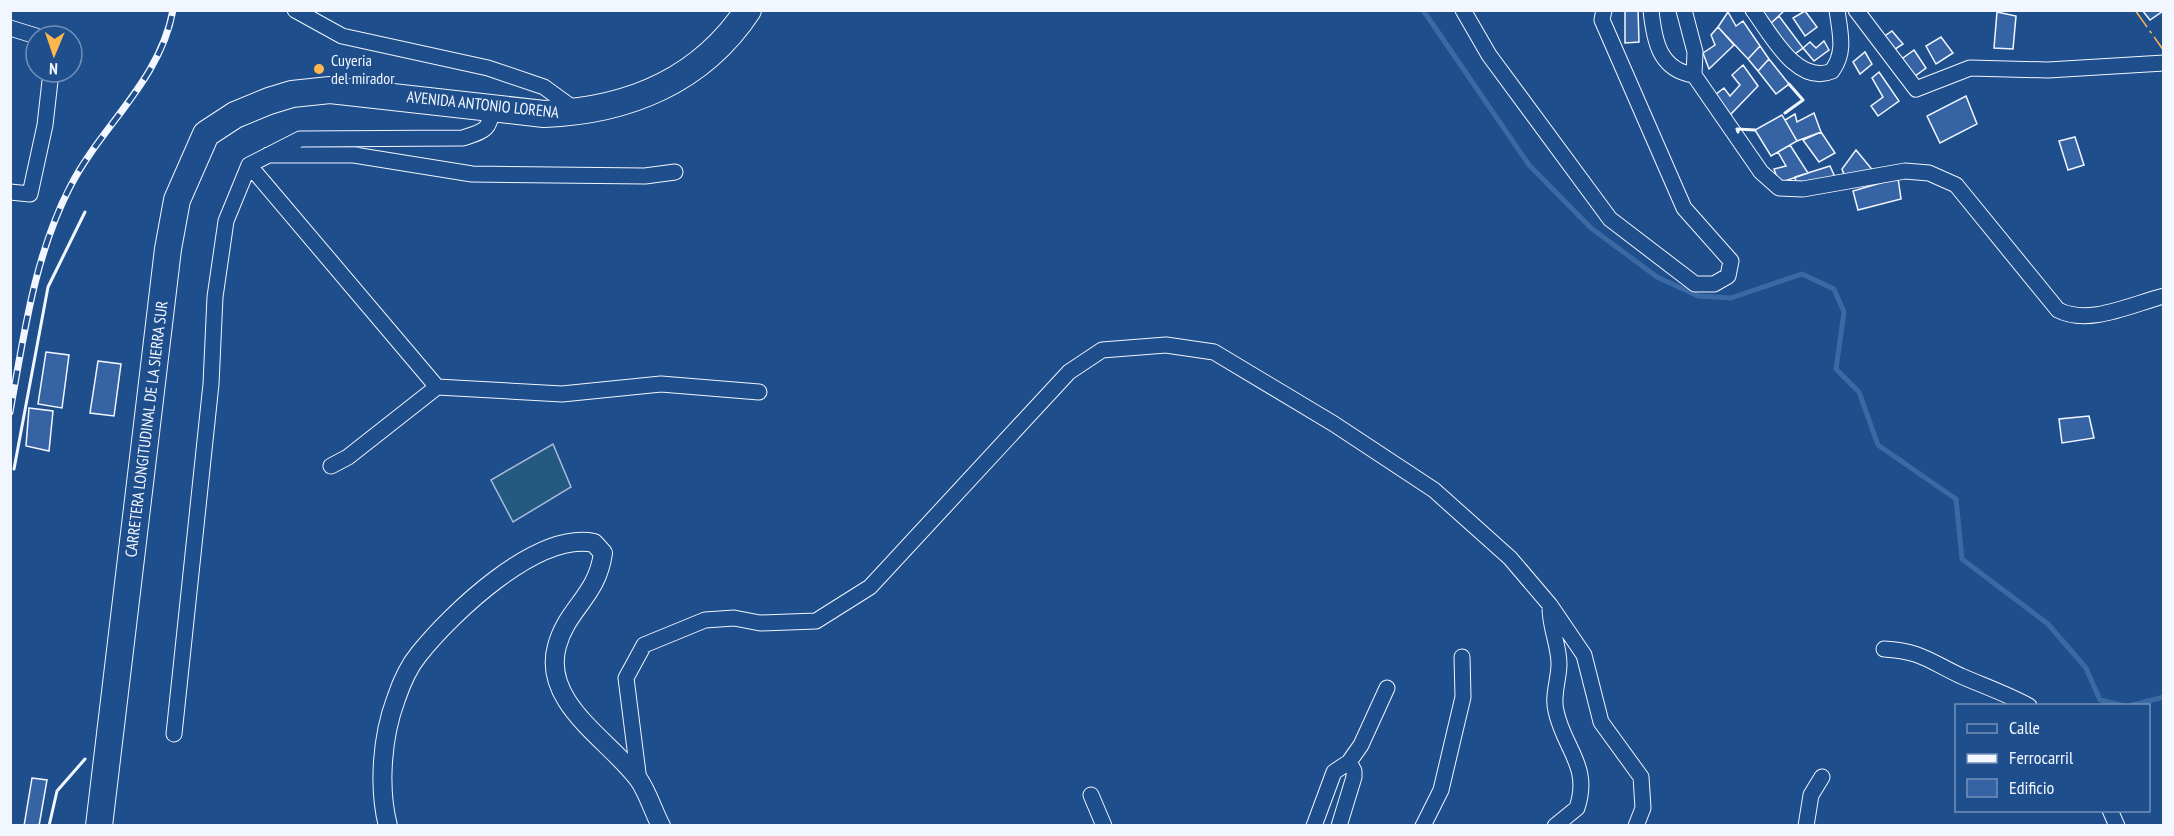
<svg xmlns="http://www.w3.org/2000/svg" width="2174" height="836" viewBox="0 0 2174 836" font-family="'PT Sans Narrow',sans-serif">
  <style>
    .green { fill: #245a82; stroke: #a8bbd7; stroke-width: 1.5 }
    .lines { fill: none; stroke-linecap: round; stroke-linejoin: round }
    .stream { stroke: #3b69a3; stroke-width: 5 }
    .building { fill: #3563a3; stroke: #f2f6ff; stroke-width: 1.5 }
    .minor-casing { stroke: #f2f6ff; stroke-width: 17 }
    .tertiary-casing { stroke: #f2f6ff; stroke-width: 20 }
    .trunk-casing { stroke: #f2f6ff; stroke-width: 28 }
    .minor { stroke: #1f4e8c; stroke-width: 15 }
    .tertiary { stroke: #1f4e8c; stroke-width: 18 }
    .trunk { stroke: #1f4e8c; stroke-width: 26 }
    .rail-casing { stroke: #f2f6ff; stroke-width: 7 }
    .rail { stroke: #1f4e8c; stroke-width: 4.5; stroke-dasharray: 14; stroke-linecap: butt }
    .wall { stroke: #f2f6ff; stroke-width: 3 }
    .power { stroke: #ffb74d; stroke-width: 1.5; stroke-dasharray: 21 4.5 3 4.5; stroke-linecap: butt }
    .poi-dot { fill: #ffb74d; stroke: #1f4e8c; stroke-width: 2 }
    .labels { text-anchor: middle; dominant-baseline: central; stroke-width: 4.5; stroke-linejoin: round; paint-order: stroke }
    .poi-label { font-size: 16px; fill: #f2f6ff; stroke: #1f4e8c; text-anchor: start }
    .street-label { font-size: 16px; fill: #f2f6ff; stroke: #1f4e8c }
  </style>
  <rect width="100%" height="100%" fill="#1f4e8c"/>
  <path class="green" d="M553,444l18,43 -58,35 -22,-42z"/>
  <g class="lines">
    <path class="stream" d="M1423,10l106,155 62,63 66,49 41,19 33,2 71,-24 32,15 10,23 -8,57 23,23 19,53 78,54 6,60 86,65 38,44 14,32 25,6
      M2129,706l35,-9"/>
  </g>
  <path class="building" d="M1625,10h13l1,32 -14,1z
    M1759,10h26l-16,15z
    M2142,10h21v1l-13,9z
    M1805,11l12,16 -12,9 -12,-18z
    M1728,12l8,14 7,-5 17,25 -12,13 -30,-32z
    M1997,12l19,4 -3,33 -19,-1z
    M1779,16l24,32 -11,8 -23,-31z
    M1718,27l16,18 -25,24 -6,-16 12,-8 -4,-10z
    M1892,31l11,13 -14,9 -10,-13z
    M1941,37l12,16 -17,11 -10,-18z
    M1824,41l5,9 -15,11 -11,-13 7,-6 6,6z
    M1760,46l9,13 -11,12 -10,-12z
    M1914,50l12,18 -15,11 -12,-18z
    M1865,52l7,12 -12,10 -7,-12z
    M1769,59l20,25 -13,10 -18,-23z
    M1743,65l15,21 -28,29 -15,-20 9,-7 6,8 10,-11 -8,-10z
    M1879,72l20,29 -21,15 -7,-10 12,-9 -11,-19z
    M1966,96l11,28 -37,19 -13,-27z
    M1814,113l7,19 -24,9 -12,-21 10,-6 2,8z
    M1782,115l15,26 -26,15 -16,-26z
    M1821,132l14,21 -16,9 -16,-22z
    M2075,137l9,28 -16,5 -9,-29z
    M1790,145l18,28 -29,10 -5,-14 12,-3 -8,-14z
    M1856,150l19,23 -29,7 -4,-11z
    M1830,166l5,11 -38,10 -2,-10z
    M1898,178l3,21 -43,11 -5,-19z
    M46,352l23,3 -7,53 -24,-4z
    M98,361l23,3 -7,52 -24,-3z
    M29,408l24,3 -4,40 -23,-5z
    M2089,416l5,22 -32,5 -3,-24z
    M32,778l15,2 -8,46h-15z"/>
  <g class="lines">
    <defs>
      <path id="minor" d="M295,10l47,26 146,32 56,19 33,24
        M1463,10l26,45 121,164 85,65h19l14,-8 3,-15 -47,-53 -82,-188 2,-10
        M1651,10c3,30 8,60 43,65l1,-23 -11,-42
        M1753,10c17,23 44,76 79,61 14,-19 8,-38 5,-61
        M1856,10l60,79 54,-21 78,2 116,-7
        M10,28l26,8
        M1694,75l67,97 18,16 24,1 102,-18 24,2 27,12 102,125c31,16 74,-6 106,-14
        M268,155h86l118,19 173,2 30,-4
        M249,165l188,222
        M10,192l20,2 15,-69 6,-53
        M331,466l17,-9 89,-70 125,7 99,-10 98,8
        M1550,605l34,50 17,67 40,55 2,31 -7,18
        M1884,649c37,2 45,12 77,27 23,10 46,18 68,30
        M174,734l37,-350 4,-87 11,-76 23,-56 51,-26 163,-1c20,-7 27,-7 29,-29
        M1349,762l12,-17 26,-57
        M639,781l-13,-103 18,-33 61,-25 29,-2 26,5 56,-2 54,-34 199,-215 33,-22 64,-5 48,7 120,72 100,66 76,68 40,47c-1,21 9,39 9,59 0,15 -7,32 -3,47 8,38 35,55 21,97l-22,18
        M1091,795l13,31
        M2110,810l7,16
        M1314,826l20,-54 15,-10 5,9v6l-15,49
        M1423,826l18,-36 22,-93 -1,-40
        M1806,826l5,-31 11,-18"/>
      <path id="tertiary" d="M388,826c-10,-39 -6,-90 8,-127 5,-15 13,-33 23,-45 33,-41 118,-123 175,-111l9,10c-6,44 -36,55 -46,93 -16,57 54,95 82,134 9,13 14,31 22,46"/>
      <path id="trunk" d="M99,826l69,-577 9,-49 29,-66 29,-19 34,-14 23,-7 38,-4 214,24c83,-3 157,-33 204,-104"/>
    </defs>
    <use href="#minor" class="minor-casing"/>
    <use href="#tertiary" class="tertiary-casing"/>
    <use href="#trunk" class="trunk-casing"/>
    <use href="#minor" class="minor"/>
    <use href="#tertiary" class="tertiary"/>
    <use href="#trunk" class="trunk"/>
    <defs>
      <path id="rail" d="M10,412c14,-77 24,-155 60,-225 31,-61 90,-106 103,-177"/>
    </defs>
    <use href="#rail" class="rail-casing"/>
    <use href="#rail" class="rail"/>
    <path class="wall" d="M1785,113l18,-13 -14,-16
      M1738,132l-1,-3 18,1
      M14,469l34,-182 37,-75
      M49,826l8,-35 28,-32"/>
    <path class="power" d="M2135,10l29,41"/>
  </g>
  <circle class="poi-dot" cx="319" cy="69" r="6"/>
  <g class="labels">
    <g class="poi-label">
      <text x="331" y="60">Cuyeria<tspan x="331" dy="18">del mirador</tspan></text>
    </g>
    <g class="street-label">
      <text transform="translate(483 104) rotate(6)">AVENIDA ANTONIO LORENA</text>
      <text transform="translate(146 429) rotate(-83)">CARRETERA LONGITUDINAL DE LA SIERRA SUR</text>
    </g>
  </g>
  <rect width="2174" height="836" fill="none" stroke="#f2f6ff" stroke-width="24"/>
  <rect x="1955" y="704" width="195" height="108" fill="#1f4e8c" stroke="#7391ba" stroke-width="1.5"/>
  <rect x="1967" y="724" width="30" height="9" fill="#1f4e8c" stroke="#7391ba" stroke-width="1.5"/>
  <text x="2009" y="734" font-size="18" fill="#f2f6ff">Calle</text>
  <rect x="1967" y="754" width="30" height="9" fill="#f2f6ff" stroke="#7391ba" stroke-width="1.5"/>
  <text x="2009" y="764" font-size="18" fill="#f2f6ff">Ferrocarril</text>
  <rect x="1967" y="779" width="30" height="18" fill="#3563a3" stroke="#7391ba" stroke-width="1.5"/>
  <text x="2009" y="794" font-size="18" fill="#f2f6ff">Edificio</text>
  <g transform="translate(54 54) rotate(182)"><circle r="28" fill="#1f4e8c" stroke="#7391ba" stroke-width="1.5"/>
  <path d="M0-4.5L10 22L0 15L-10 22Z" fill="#ffb74d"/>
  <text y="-9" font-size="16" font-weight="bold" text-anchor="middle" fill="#f2f6ff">N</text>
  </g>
</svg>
